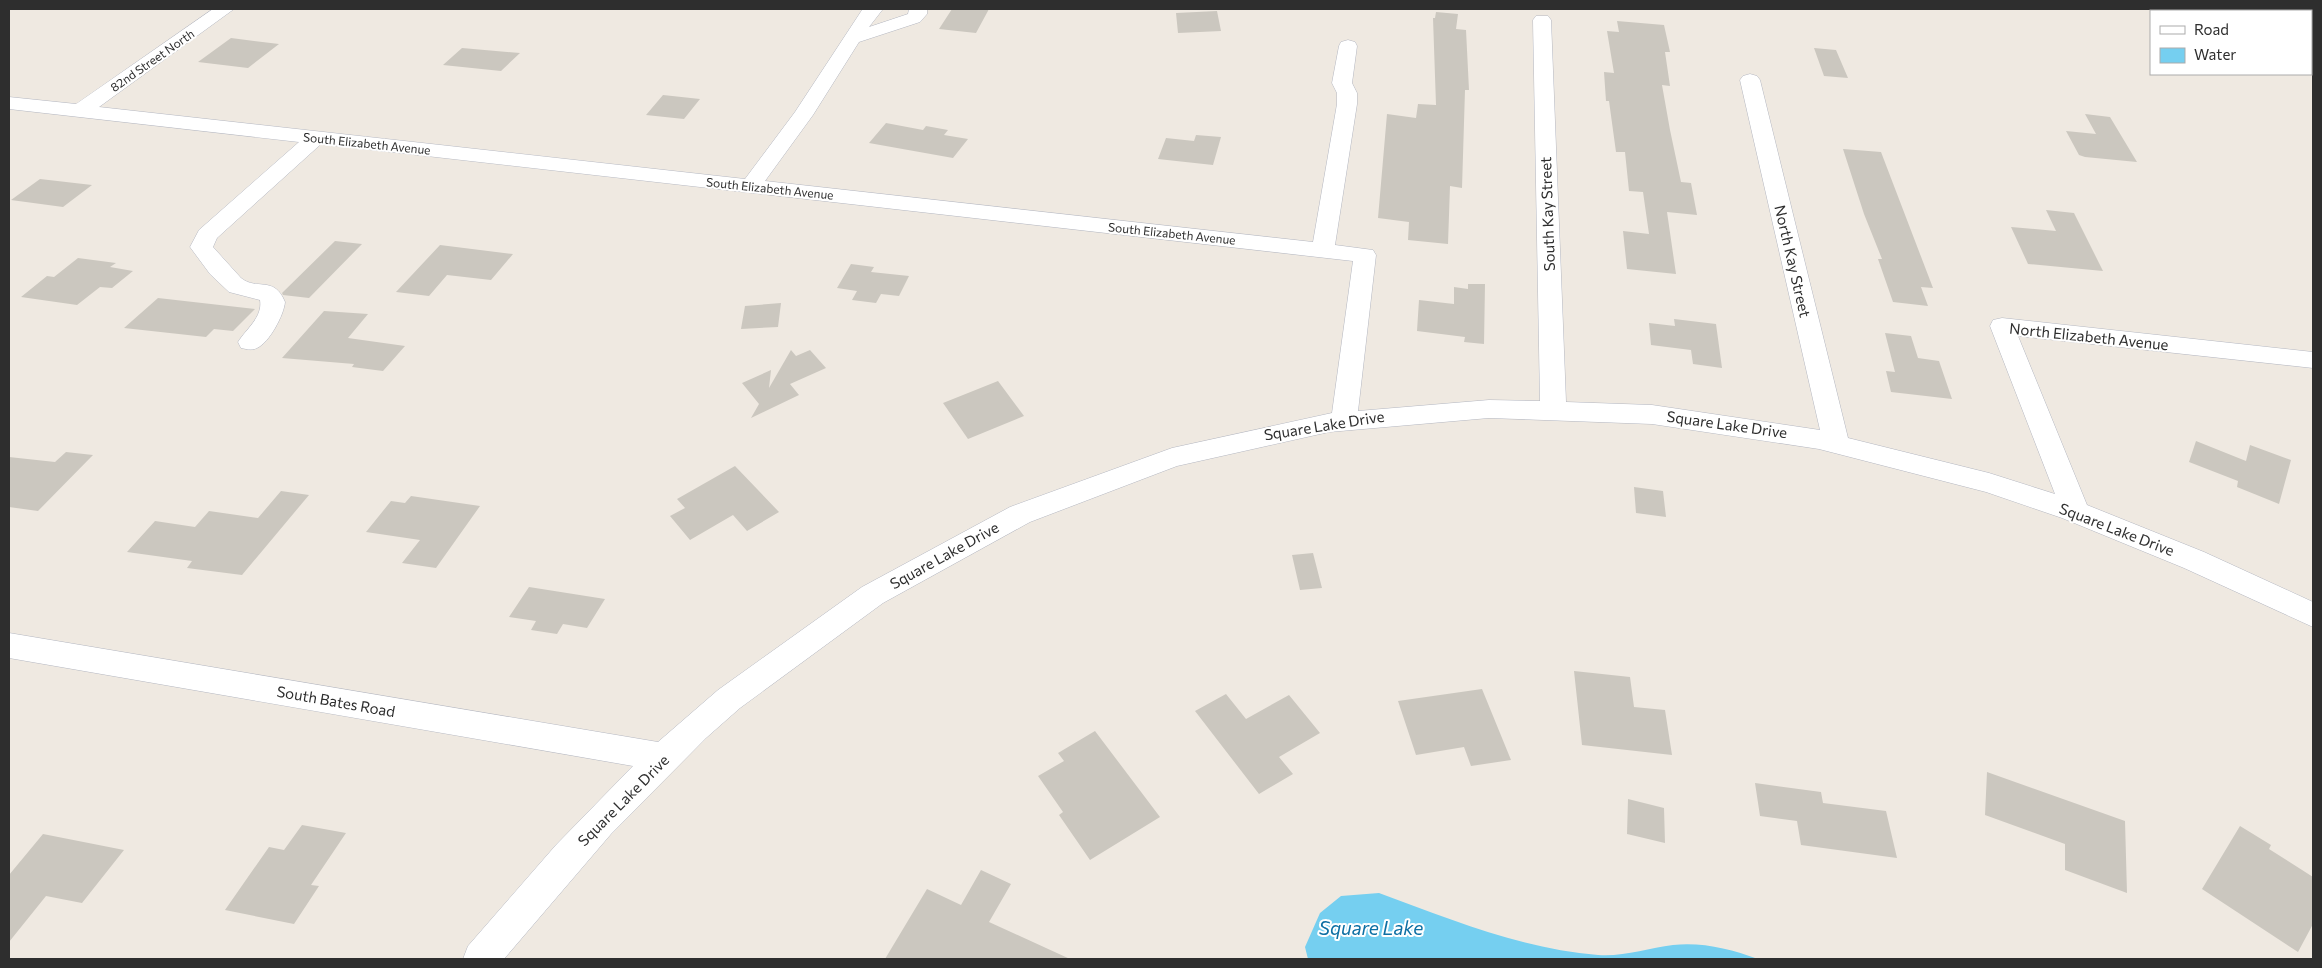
<svg xmlns="http://www.w3.org/2000/svg" width="2322" height="968" viewBox="0 0 2322 968" font-family="Commissioner,sans-serif">
  <style>
    .water { fill: #75cff0 }
    .lines { fill: none; stroke-linecap: round; stroke-linejoin: round }
    .canal { fill: #75cff0; fill-rule: evenodd }
    .building { fill: #cbc7bf }
    .minor-casing { stroke: #b4b7c1; stroke-width: 1 }
    .minor { fill: #fff; fill-rule: evenodd }
    .labels { text-anchor: middle; dominant-baseline: central; stroke-width: 4; stroke-linejoin: round; paint-order: stroke }
    .far-street-label { font-size: 12px; fill: #2e2e2e; stroke: #fff }
    .street-label { font-size: 15px; fill: #2e2e2e; stroke: #fff }
    .near-water-label { font-size: 19px; font-style: italic; fill: #0d6fa3; stroke: #fff }
  </style>
  <rect width="100%" height="100%" fill="#efe9e1"/>
  <path class="water" d="M1379,893c71,26 143,56 219,62 25,2 50,-7 75,-10 30,-3 57,4 85,14h-450l-3,-12 15,-34 21,-17z"/>
  <g class="lines">
    <path class="canal" d="M2155,9h45l2,2h-45z
      M2311,16h2v10h-2z"/>
  </g>
  <path class="building" d="M952,9h37l-13,24 -37,-4z
    M1217,11l4,20 -43,2 -2,-20z
    M1436,12l22,2 -2,15 10,1 3,60h-4l-3,98 -12,-2 -2,58 -40,-4 1,-18 -31,-4 9,-104 29,4 2,-14 18,1 -3,-87h2z
    M1617,21l47,4 6,27h-5l5,34 -8,-1 8,45 11,52 10,1 6,32 -30,-3 9,62 -49,-5 -4,-38 26,3 -6,-42 -14,-1 -4,-39h-9l-7,-51h-3l-2,-29 10,1 -7,-42 12,1z
    M231,38l48,6 -31,24 -50,-6z
    M462,48l58,5 -19,18 -58,-6z
    M1814,48l22,2 12,28 -24,-2z
    M663,95l37,4 -16,20 -38,-4z
    M2085,114l25,3 27,45 -52,-5 -6,-2 -13,-24 30,3z
    M886,123l37,7 3,-4 22,4 -4,5 24,4 -15,19 -84,-15z
    M1196,135l25,2 -8,28 -55,-6 8,-21 28,3z
    M1843,149l38,3 52,136 -12,-1 7,19 -35,-4 -15,-43h4l-18,-45z
    M40,179l52,6 -29,22 -52,-7z
    M2046,210l28,3 29,58 -75,-7 -17,-37 45,4z
    M335,241l27,3 -53,54 -26,-3 -1,-2z
    M440,245l73,9 -22,26 -44,-5 -18,21 -33,-4z
    M78,258l38,5 -6,4 23,4 -21,17 -12,-1 -23,18 -56,-8 26,-21 7,1z
    M851,264l23,3 -3,5 38,4 -10,20 -18,-2 -5,9 -24,-3 5,-9 -20,-3z
    M1468,284h17l-1,60 -20,-2 1,-5 -48,-6 2,-31 35,4v-17l14,2z
    M158,298l97,11 -22,22 -19,-2 -8,8 -82,-9z
    M781,303l-3,24 -37,2 4,-23z
    M324,311l44,3 -20,24 57,8 -22,25 -31,-4 2,-3 -72,-6z
    M1674,319l42,5 6,44 -29,-4 -2,-14 -40,-5 -2,-22 26,3z
    M1885,333l26,3 7,22 21,3 13,38 -61,-7 -5,-21 9,1z
    M791,350l5,6 14,-6 16,18 -36,16 9,11 -48,23 8,-14 -17,-21 29,-13 -2,18z
    M998,381l26,35 -56,23 -25,-36z
    M2196,441l50,20 4,-16 41,15 -12,44 -42,-17 1,-6 -49,-19z
    M66,452l27,3 -55,56 -29,-4v-50l46,5z
    M735,466l44,46 -32,19 -14,-16 -43,25 -20,-24 15,-8 -8,-9z
    M1634,487l29,4 3,26 -30,-4z
    M281,491l28,4 -67,80 -55,-7 5,-7 -65,-9 28,-31 40,6 14,-16 49,7z
    M411,496l69,10 -44,62 -34,-5 18,-23 -54,-8 25,-31 14,2z
    M1313,553l9,35 -22,2 -8,-35z
    M529,587l76,12 -18,29 -24,-4 -6,10 -26,-4 5,-9 -27,-4z
    M1574,671l56,6 4,30 31,3 7,45 -90,-10z
    M1482,689l29,71 -40,6 -7,-19 -48,8 -18,-54z
    M1226,694l20,25 43,-24 31,38 -41,24 14,17 -34,20 -64,-83z
    M1095,731l65,86 -70,43 -31,-45 4,-3 -25,-36 26,-15 -6,-8z
    M1987,772l138,49 2,72 -62,-23v-26l-80,-29z
    M1755,783l66,9 2,11 63,8 11,47 -96,-13 -4,-24 -37,-5z
    M1628,799l36,9 1,35 -38,-9z
    M302,825l44,8 -35,52 8,1 -25,38 -69,-14 44,-63 15,3z
    M2240,826l31,19 -2,4 44,28v47l-15,28 -96,-63z
    M43,834l81,16 -42,53 -36,-7 -37,46v-67z
    M981,870l30,14 -22,38 81,37h-185l42,-70 34,16z"/>
  <g class="lines">
    <defs>
      <path id="minor" d="M213,9h21l-135,98 646,72 50,-67 67,-102 21,-1 -14,18 39,-13 1,-5h18v5l-7,8 -61,20 -46,73 -48,66 548,61 24,-138v-11l-5,-10 7,-37 2,-4 7,-2 7,2 2,4 -5,37 5,10v11l-22,141 38,5 3,5 -18,156 131,-11 51,1 -7,-381 3,-4h12l3,4 15,382 86,3 168,25 -80,-350 3,-4 7,-2 7,2 3,4 88,358 141,35 66,21 -65,-168 3,-6 9,-2 311,34v16l-295,-32 69,169 117,47 109,50v25l-129,-59 -122,-50 -76,-26 -167,-43 -167,-25 -163,-6 -160,14 -152,34 -147,56 -147,81 -143,105 -34,30 -95,96 -107,125h-41l5,-13 88,-101 77,-79 -624,-108v-25l649,109 60,-52 144,-103 148,-80 162,-59 160,-35 21,-152 -1032,-117 -104,94 -4,9 28,31c16,13 33,-3 44,24 -1,13 -16,41 -28,46 -6,3 -10,1 -16,0l-3,-6c8,-13 25,-25 22,-42l-31,-8 -19,-18 -20,-27 9,-17 100,-88 -290,-33v-12l67,7z"/>
    </defs>
    <use href="#minor" class="minor-casing"/>
    <use href="#minor" class="minor"/>
  </g>
  <g class="labels">
    <g class="far-street-label">
      <text transform="translate(152 60) rotate(-35)">82nd Street North</text>
      <text transform="translate(367 143) rotate(6)">South Elizabeth Avenue</text>
      <text transform="translate(770 188) rotate(6)">South Elizabeth Avenue</text>
      <text transform="translate(1172 233) rotate(6)">South Elizabeth Avenue</text>
    </g>
    <g class="street-label">
      <text transform="translate(1547 214) rotate(-92)">South Kay Street</text>
      <text transform="translate(1793 261) rotate(77)">North Kay Street</text>
      <text transform="translate(2089 336) rotate(6)">North Elizabeth Avenue</text>
      <text transform="translate(1727 424) rotate(8)">Square Lake Drive</text>
      <text transform="translate(1324 425) rotate(-9)">Square Lake Drive</text>
      <text transform="translate(2117 529) rotate(21)">Square Lake Drive</text>
      <text transform="translate(944 555) rotate(-29)">Square Lake Drive</text>
      <text transform="translate(336 701) rotate(10)">South Bates Road</text>
      <text transform="translate(623 800) rotate(-45)">Square Lake Drive</text>
    </g>
    <g class="near-water-label">
      <text x="1371" y="927">Square Lake</text>
    </g>
  </g>
  <rect width="2322" height="968" fill="none" stroke="#2e2e2e" stroke-width="20"/>
  <rect x="2150" y="10" width="162" height="65" fill="#ffffff" stroke="#ababab"/>
  <rect x="2160" y="26" width="25" height="8" fill="#ffffff" stroke="#ababab"/>
  <text x="2194" y="35" font-size="15" fill="#2e2e2e">Road</text>
  <rect x="2160" y="48" width="25" height="15" fill="#75cff0" stroke="#ababab"/>
  <text x="2194" y="60" font-size="15" fill="#2e2e2e">Water</text>
</svg>
